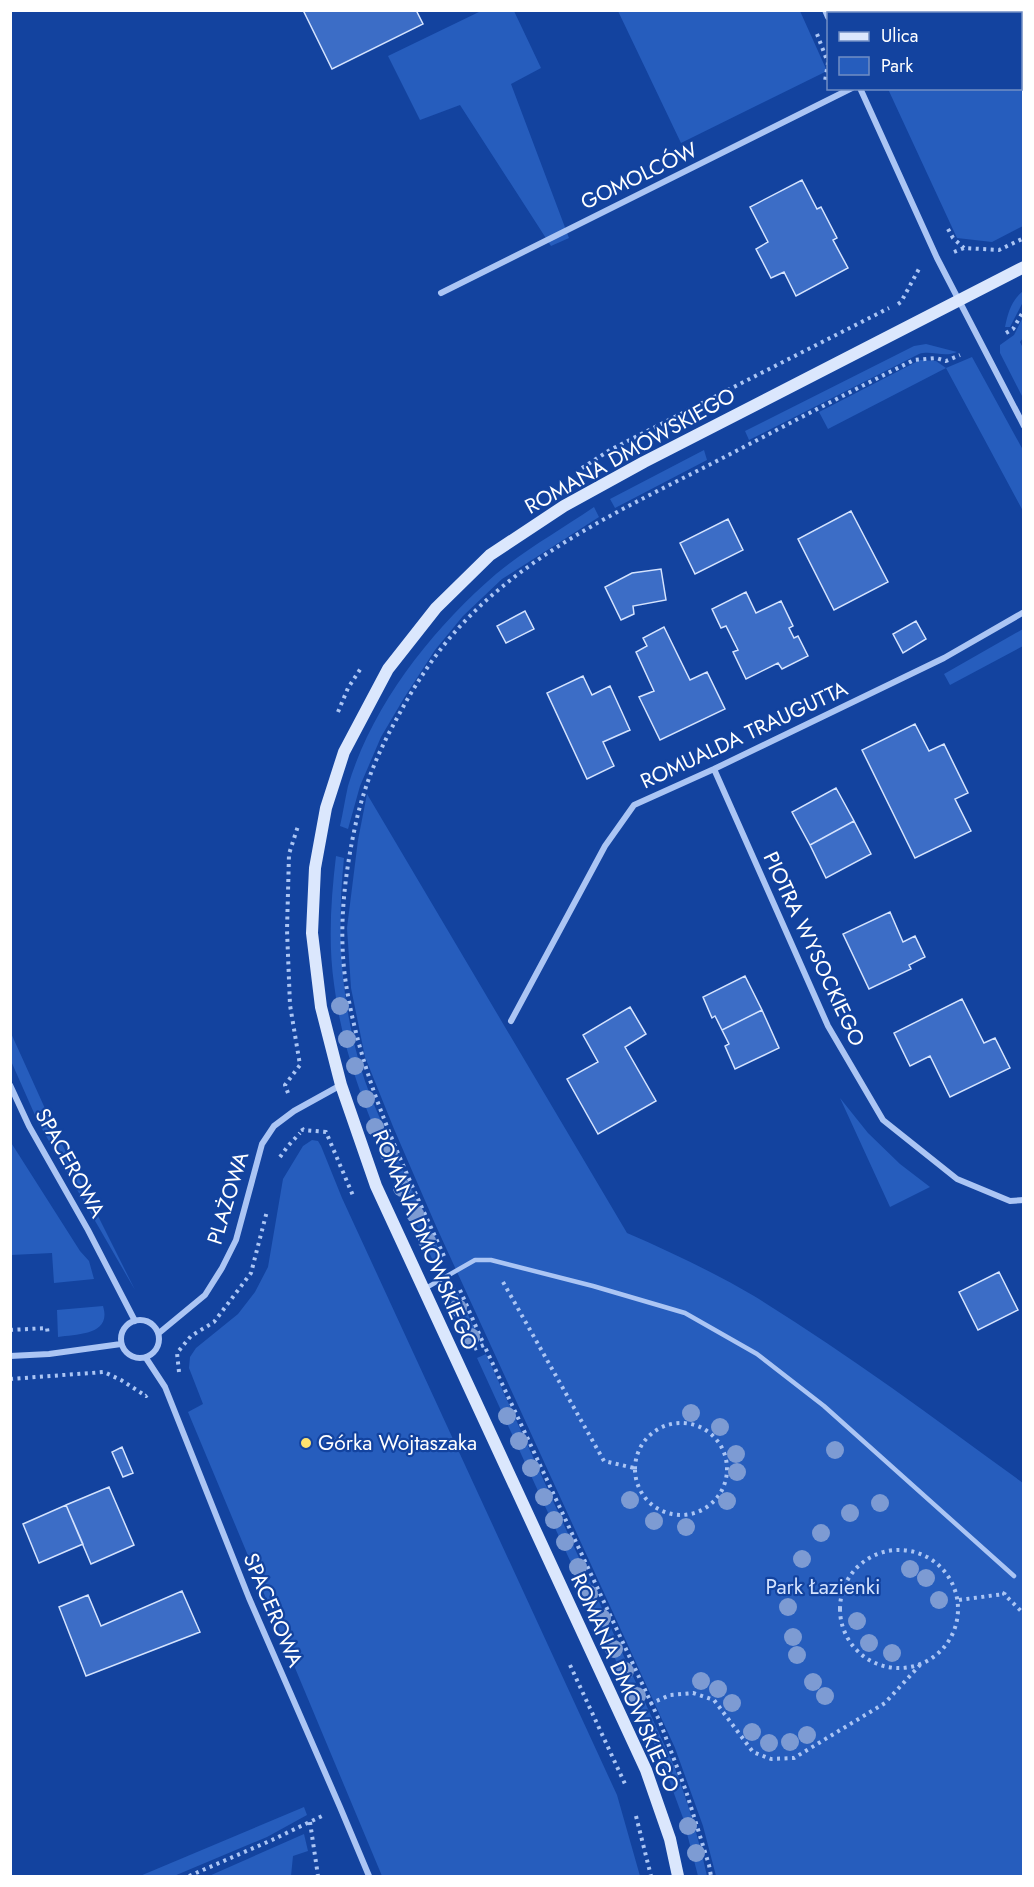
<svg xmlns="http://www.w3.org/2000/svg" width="1034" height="1887" viewBox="0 0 1034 1887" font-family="Jost,sans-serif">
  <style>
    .green { fill: #265dbd }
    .building { fill: #3c6dc6; stroke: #d4e3fe; stroke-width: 1.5 }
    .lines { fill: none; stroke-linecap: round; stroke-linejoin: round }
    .path { stroke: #abc5f4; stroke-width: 4; stroke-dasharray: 3 4.5; stroke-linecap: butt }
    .lane { stroke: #abc5f4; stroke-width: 4.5 }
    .street { stroke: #abc5f4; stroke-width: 6 }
    .secondary { stroke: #dbe7fd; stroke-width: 12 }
    .tree { fill: #7d9bd3 }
    .poi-dot { fill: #ffe36f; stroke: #13439f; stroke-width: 2 }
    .labels { text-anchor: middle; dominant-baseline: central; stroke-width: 4.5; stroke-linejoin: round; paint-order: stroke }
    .street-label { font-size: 21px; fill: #fff; stroke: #13439f }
    .poi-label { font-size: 21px; fill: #fff; stroke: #13439f; text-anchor: start }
    .park-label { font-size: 21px; fill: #d4e3fe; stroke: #13439f }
  </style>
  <rect width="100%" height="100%" fill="#13439f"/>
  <path class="green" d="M481,11h33l27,57 -30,16 58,154 -18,8 -91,-141 -40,15 -32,-64z
    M618,11h182l27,60 -146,72z
    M852,11h171v215l-31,16 -35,-4 -69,-149 132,-1v-74h-166z
    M1023,291v11l-13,25h-5c3,-14 6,-26 18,-36z
    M1023,317v21l-3,4 3,6v50l-23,-45v-8l14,-10z
    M926,344l31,8c-13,6 -25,-2 -38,2l-170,86 -4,-9 169,-85z
    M972,357l51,93v61l-77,-143 -118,61 -9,-17 101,-52 16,1 10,7z
    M704,450l3,10 -92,48 -5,-9z
    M594,507l5,10 -97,62 -39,37 -28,34 -31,48 -23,39 -21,49 -12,43 -8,-3c3,-13 5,-27 8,-40 24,-81 85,-158 148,-212 30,-25 66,-45 98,-67z
    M1023,629v17l-73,39 -6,-11z
    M367,794l260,439c44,19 86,39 127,63 93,57 181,123 269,187v393h-307l-13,-50 -28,-78 -239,-522 -42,-97 -29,-72 -14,-69 -4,-60 11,-88z
    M336,856l8,2c-7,68 -4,134 14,200 8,31 22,60 35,90 17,37 34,75 51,113l-10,2c-40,-90 -88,-180 -100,-279 -6,-42 -3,-86 2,-128z
    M10,1031l42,93 83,166 -97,-168 -27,-61z
    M840,1098l28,35 32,31 30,23 -40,20z
    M312,1140l6,1 3,5 21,52 275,597 23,81h-258l-194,-464 15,-8 -14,-36 1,-11 6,-9 42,-34 17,-22 13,-25 15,-88 20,-33z
    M10,1141l70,110 9,10 5,18 -40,4 -2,-30 -41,2z
    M455,1287l23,49 -9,4 -21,-47z
    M103,1306c9,29 -25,28 -45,31l-1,-27z
    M486,1354l188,412c14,36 25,73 33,110h-9l-15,-58 -21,-57 -185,-403z
    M304,1807l3,8 -40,22 -93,39h-34z
    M304,1834l4,17 -15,5 -2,20h-82z"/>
  <path class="building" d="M303,10h113l7,14 -91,45z
    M802,180l15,29 4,-2 16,31 -4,2 15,28 -52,28 -12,-24 -13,6 -15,-29 12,-7 -18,-35z
    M851,511l37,71 -54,28 -36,-71z
    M728,519l15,31 -48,24 -15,-31z
    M661,569l5,31 -33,6 1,8 -13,6 -16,-33 27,-14z
    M746,592l10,21 25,-12 12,25 -4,2 5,10 4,-2 10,20 -26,13 -4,-6 -32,16 -13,-27 5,-2 -12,-24 -5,2 -9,-19z
    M525,611l9,18 -28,14 -9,-17z
    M916,621l10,18 -23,14 -10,-19z
    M664,627l26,53 17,-8 18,37 -65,31 -21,-43 15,-6 -18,-39 11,-6 -4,-8z
    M583,676l9,19 18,-9 20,44 -27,12 11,24 -27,13 -40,-86z
    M915,724l14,27 15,-7 24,49 -13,6 16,32 -56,27 -53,-108z
    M836,788l18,33 -44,24 -18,-33z
    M854,821l17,33 -45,24 -16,-33z
    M890,912l13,30 12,-6 10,21 -16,8 2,4 -42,20 -26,-55z
    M745,976l17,34 -40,20 -7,-14 -3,2 -9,-21z
    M962,999l22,44 11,-5 15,30 -60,29 -20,-41 -20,10 -16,-33z
    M630,1007l16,27 -21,13 31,54 -58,33 -31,-55 31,-17 -15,-27z
    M762,1010l17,38 -44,21 -10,-23 4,-2 -7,-14z
    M999,1272l19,38 -40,20 -19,-38z
    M122,1447l11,26 -10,4 -11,-25z
    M109,1487l25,58 -43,19 -25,-59z
    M66,1505l17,39 -44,19 -16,-39z
    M182,1591l18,41 -114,44 -27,-69 29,-12 13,31z"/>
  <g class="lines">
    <path class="path" d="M817,34l11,29 -3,18
      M948,229l5,9 11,10
      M954,252l10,-4 35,2 25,-12
      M898,304l3,-2 19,-35
      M1006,333l7,-4 11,-19
      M582,468l28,-18 279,-142
      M338,712l10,-24 13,-20
      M288,1093l-3,-8 15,-20 -10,-60 -3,-75 2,-76 9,-28
      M302,1128l1,2 23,2 28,66
      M280,1157l8,-11 12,-13
      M444,1256c-40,-88 -83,-176 -98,-272 -8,-52 -2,-106 9,-157 8,-38 22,-73 41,-107 19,-36 41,-70 69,-99 67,-70 159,-113 244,-156 68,-35 136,-71 205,-105l22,-2 10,3 14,-6
      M503,1282l101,179 30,7
      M460,1290l24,55
      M10,1330l37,-2 1,7
      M474,1349l10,-4 176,377 26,69 23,74 2,11
      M179,1372l-2,-19 14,-17 23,-14 37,-49 16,-62
      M10,1379l94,-7 17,8 25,16 1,-1
      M635 1469a46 46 0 1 1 92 0a46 46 0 1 1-92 0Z
      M840 1609a59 59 0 1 1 118 0a59 59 0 1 1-118 0Z
      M1005,1592l-1,2 20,20
      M959,1600l45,-6
      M570,1665l55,119
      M650,1704l20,-9 23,-2 21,7 39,52 18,7 23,-1 91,-55 35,-38
      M636,1816l15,60
      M310,1822l8,54
      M189,1876l83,-36 50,-24v-2"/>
    <path class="lane" d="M426,1288l49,-28h16l102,26 92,27 72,41 67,52 190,170"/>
    <path class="street" d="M825,10l3,7
      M860,88l77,170 87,168
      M441,293l411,-205
      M714,769l114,257 55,94 74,59 53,22 14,-1
      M511,1021l94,-175 29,-41 80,-36 230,-111 80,-46
      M10,1085l19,41 59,104 47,91
      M121 1339a19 19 0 1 1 38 0a19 19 0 1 1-38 0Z
      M159,1333l46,-38 17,-27 14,-28 26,-96 12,-18 20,-15 47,-26
      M10,1356l39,-2 72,-10
      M146,1358l19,29 84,211 91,209 29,69"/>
    <path class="secondary" d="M678,1876l-8,-37 -24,-69 -270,-584 -35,-101 -20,-78 -9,-74 3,-65 11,-60 18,-56 44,-83 48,-61 54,-53 74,-49 80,-44 380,-195"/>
  </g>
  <g class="tree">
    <circle cx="340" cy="1006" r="9"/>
    <circle cx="347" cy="1039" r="9"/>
    <circle cx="355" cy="1066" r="9"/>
    <circle cx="366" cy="1099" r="9"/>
    <circle cx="375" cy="1127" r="9"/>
    <circle cx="389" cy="1154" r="9"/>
    <circle cx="402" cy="1188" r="9"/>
    <circle cx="415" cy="1214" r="9"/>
    <circle cx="427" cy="1241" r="9"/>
    <circle cx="458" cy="1308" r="9"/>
    <circle cx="471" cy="1337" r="9"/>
    <circle cx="691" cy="1413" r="9"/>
    <circle cx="507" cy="1416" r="9"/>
    <circle cx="720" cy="1427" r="9"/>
    <circle cx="519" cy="1441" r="9"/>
    <circle cx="835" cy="1450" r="9"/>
    <circle cx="736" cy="1454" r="9"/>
    <circle cx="531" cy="1468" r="9"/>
    <circle cx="737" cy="1472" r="9"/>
    <circle cx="544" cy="1497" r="9"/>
    <circle cx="630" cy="1500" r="9"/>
    <circle cx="727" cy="1501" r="9"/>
    <circle cx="880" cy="1503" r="9"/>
    <circle cx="850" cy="1513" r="9"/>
    <circle cx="554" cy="1520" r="9"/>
    <circle cx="654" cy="1521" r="9"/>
    <circle cx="686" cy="1527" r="9"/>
    <circle cx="821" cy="1533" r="9"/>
    <circle cx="565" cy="1542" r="9"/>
    <circle cx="802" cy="1559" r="9"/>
    <circle cx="578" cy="1567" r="9"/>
    <circle cx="910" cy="1569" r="9"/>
    <circle cx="926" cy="1578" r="9"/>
    <circle cx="589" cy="1594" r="9"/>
    <circle cx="939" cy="1600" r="9"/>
    <circle cx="788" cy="1607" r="9"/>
    <circle cx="602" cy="1618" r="9"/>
    <circle cx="857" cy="1621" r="9"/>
    <circle cx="793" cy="1637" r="9"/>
    <circle cx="869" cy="1643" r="9"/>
    <circle cx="614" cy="1649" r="9"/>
    <circle cx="892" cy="1653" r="9"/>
    <circle cx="797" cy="1655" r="9"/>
    <circle cx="625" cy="1671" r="9"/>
    <circle cx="701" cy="1681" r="9"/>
    <circle cx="813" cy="1682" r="9"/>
    <circle cx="718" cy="1689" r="9"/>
    <circle cx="637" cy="1696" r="9"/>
    <circle cx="825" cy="1696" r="9"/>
    <circle cx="732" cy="1703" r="9"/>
    <circle cx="752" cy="1732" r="9"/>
    <circle cx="807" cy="1735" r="9"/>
    <circle cx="790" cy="1742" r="9"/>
    <circle cx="769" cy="1743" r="9"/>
    <circle cx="688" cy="1826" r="9"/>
    <circle cx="696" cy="1853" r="9"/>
  </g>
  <circle class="poi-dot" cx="306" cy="1443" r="6"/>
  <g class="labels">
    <g class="street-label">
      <text transform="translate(639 176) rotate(-26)">GOMOLCÓW</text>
      <text transform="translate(630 451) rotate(-29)">ROMANA DMOWSKIEGO</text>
      <text transform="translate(744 735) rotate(-25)">ROMUALDA TRAUGUTTA</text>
      <text transform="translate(814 949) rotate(65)">PIOTRA WYSOCKIEGO</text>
      <text transform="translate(70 1163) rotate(61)">SPACEROWA</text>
      <text transform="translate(228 1198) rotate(-73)">PLAŻOWA</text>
      <text transform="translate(425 1240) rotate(67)">ROMANA DMOWSKIEGO</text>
      <text transform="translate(273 1610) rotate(67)">SPACEROWA</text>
      <text transform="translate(625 1683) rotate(66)">ROMANA DMOWSKIEGO</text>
    </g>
    <g class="poi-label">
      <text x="318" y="1443">Górka Wojtaszaka</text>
    </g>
    <g class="park-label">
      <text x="823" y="1587">Park Łazienki</text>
    </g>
  </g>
  <rect width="1034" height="1887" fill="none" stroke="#ffffff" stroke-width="24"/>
  <rect x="827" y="12" width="195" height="78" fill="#13439f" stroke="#718ec5" stroke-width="1.5"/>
  <rect x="839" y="32" width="30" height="9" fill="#dbe7fd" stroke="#718ec5" stroke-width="1.5"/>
  <text x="881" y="42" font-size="18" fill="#ffffff">Ulica</text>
  <rect x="839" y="57" width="30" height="18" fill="#265dbd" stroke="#718ec5" stroke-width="1.5"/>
  <text x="881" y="72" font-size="18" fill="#ffffff">Park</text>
</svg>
